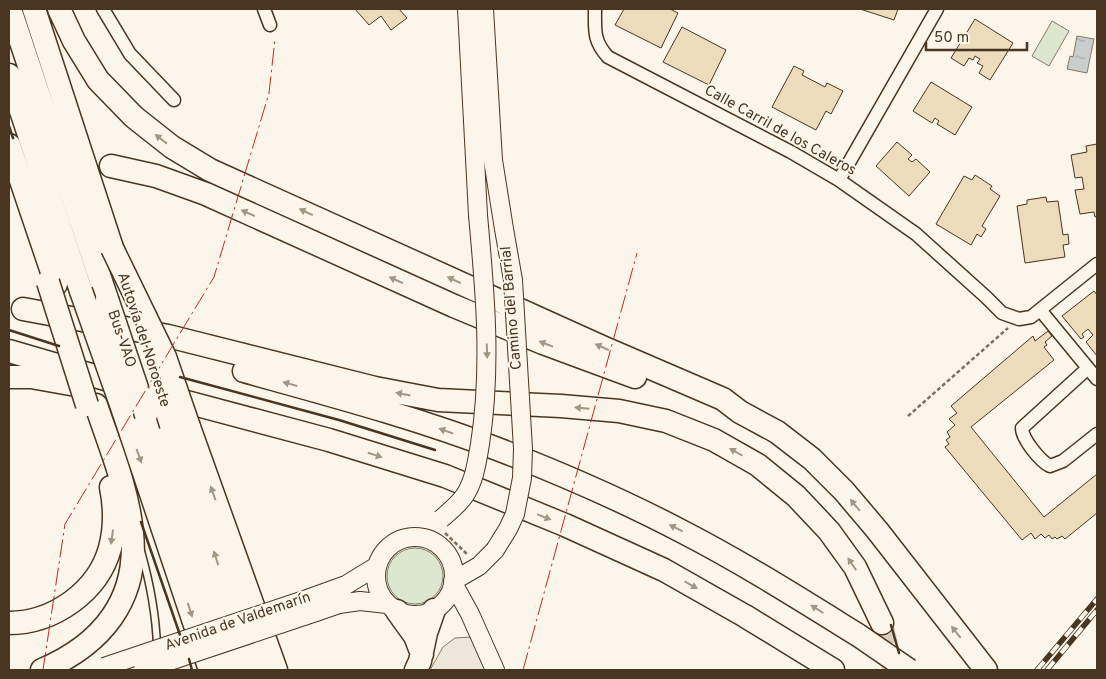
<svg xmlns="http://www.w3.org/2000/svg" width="1106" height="679" viewBox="0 0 1106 679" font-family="Overpass,sans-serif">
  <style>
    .grass { fill: #dce7d0; stroke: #887966 }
    .parking { fill: #ede7d9; stroke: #887966 }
    .water { fill: url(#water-ripples); stroke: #887966 }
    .building { fill: #ecdcbc; stroke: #4a3520 }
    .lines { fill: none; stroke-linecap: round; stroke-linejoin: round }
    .highway-tunnel { stroke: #d8cfc1; stroke-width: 22; stroke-dasharray: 22 11; stroke-linecap: butt }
    .lane-casing { stroke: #4a3520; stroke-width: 9 }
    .street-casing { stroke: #4a3520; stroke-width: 15 }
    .secondary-casing { stroke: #4a3520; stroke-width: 20 }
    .highway-casing { stroke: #4a3520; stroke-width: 25 }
    .path { stroke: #7f6f5c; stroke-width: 2.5; stroke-dasharray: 4 2.5; stroke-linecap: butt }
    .lane { stroke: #fbf6e9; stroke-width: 6 }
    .street { stroke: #fbf6e9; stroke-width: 12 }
    .secondary { stroke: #fbf6e9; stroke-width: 18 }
    .highway { stroke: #fbf6e9; stroke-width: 22 }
    .rail-casing { stroke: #4a3520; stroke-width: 5.5 }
    .rail { stroke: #fbf6e9; stroke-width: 4; stroke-dasharray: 11; stroke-linecap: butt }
    .secondary-bridge-casing { stroke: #4a3520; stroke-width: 20; stroke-linecap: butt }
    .highway-bridge-casing { stroke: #4a3520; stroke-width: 25; stroke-linecap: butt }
    .secondary-bridge { stroke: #fbf6e9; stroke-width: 18 }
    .highway-bridge { stroke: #fbf6e9; stroke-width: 22 }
    .wall { stroke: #4a3520; stroke-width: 2.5 }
    .power { stroke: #c62828; stroke-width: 1; stroke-dasharray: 18 4 2.5 4; stroke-linecap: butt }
    .oneway { fill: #a29684 }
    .labels { text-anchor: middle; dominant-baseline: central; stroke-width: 4; stroke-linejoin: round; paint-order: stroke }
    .street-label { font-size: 15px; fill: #4a3520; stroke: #fbf6e9 }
  </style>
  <defs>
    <pattern id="water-ripples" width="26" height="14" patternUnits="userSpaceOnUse" patternTransform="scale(1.25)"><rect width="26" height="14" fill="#c9cecd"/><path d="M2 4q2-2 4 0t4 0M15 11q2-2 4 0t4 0" fill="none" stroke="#a5a8a6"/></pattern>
  </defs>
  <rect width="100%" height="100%" fill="#fbf6e9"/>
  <path class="grass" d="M1052,21l17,10 -20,35 -17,-10z
    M387 576a28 28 0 1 1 56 0a28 28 0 1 1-56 0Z"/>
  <path class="parking" d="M471,637l15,33h-56l13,-23 12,-9z"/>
  <path class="water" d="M1077,36l17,3 -7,34 -20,-4 3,-13 3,1z"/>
  <path class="building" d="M355,9h44l8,9 -16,12 -10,-14 -12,9z
    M624,9h46l8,4 -17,35 -46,-23z
    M860,9h38l-4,11z
    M975,19l38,24 -23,37 -11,-7 4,-7 -6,-3 3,-4 -5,-3 -2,4 -4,-2 -5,8 -13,-8z
    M682,27l44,23 -17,35 -46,-23z
    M794,66l10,5 -2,4 23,12 2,-4 16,8 -12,23 -5,-3 -10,19 -44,-23z
    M931,82l41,25 -17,28 -18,-11 2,-3 -4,-3 -3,5 -19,-12z
    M897,142l15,13 -4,4 4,3 4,-3 14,13 -21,24 -33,-30z
    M1097,144v72l-2,1 -1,-5 -14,2 -5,-24 9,-1 -2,-12 -7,1 -4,-23 16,-3 -1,-6z
    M975,175l17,11 -2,3 10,7 -18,30 4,3 -5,8 -4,-3 -6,11 -35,-21 28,-48 8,4z
    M1046,197l1,5 11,-1 5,34 5,-1 1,10 -6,1 2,12 -40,6 -8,-57 10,-2v-4z
    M1094,291l3,4v61l-11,-14 7,-7 -5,-6 -6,5 2,3 -3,2 -19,-23z
    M1048,331l4,5 -7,6 2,3 -3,2 10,13 -83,67 73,90 53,-43v39l-32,26 -3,-3 -5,3 -2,-2 -3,2 -3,-4 -4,3 -4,-4 -6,5 -4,-6 -9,7 -77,-93 4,-3 -3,-4 4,-3 -3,-5 8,-7 -6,-6 8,-6 -6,-7 82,-70 2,5z"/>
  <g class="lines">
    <path class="highway-tunnel" d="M882,623l11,46"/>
    <defs>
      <path id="lane" d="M141,551c9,32 15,63 16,96"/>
      <path id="street" d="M103,9l27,45 44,46
        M264,9l6,16
        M595,9c0,21 -2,32 13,48l183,95 48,28 77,54 70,63 16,16 17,6 12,-2 66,-53
        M839,180l98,-171
        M1041,311l56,68
        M1088,368l-66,60c0,11 18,33 28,38l13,-5 34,-27"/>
      <path id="secondary" d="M467,9l11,206
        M484,9l9,151 11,69
        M376 576a39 39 0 1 1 78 0a39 39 0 1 1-78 0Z
        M453,581l26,-15 16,-16
        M453,583l17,31 25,56
        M310,598l36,-13 31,-19
        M316,612l23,-8 21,-3 27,3"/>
      <path id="highway" d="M10,9l97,290
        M34,9l78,239
        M59,9l15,32 24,39 36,37 38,30 38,23 392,177 121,52 17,13 37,20 35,27 32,32 33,39 109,140
        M9,75l72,216
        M9,145l47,139
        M111,166l45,10 50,18 248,112 89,37 92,34
        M23,309l145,27 207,52 63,12 123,6 58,5 47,10 48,19 44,25 38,31 33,35 26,36 27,56
        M9,351l120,35
        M244,371c86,24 173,47 256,79 62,24 124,51 183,82 60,31 117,67 175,103
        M9,377h22l45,8
        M164,396l165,44 116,36 120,49 99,45 81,46 88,54
        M123,410l87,260
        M146,415l86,255
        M171,425l82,245
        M189,427l87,243
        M397,611l18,25 7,18
        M9,623c44,0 89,-31 101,-75 5,-19 5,-41 1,-61
        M42,670c59,-25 97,-70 90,-137 -4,-44 -22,-86 -36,-128
        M416,670l4,-9 6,-28 8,-23"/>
    </defs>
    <use href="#lane" class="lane-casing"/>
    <use href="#street" class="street-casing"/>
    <use href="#secondary" class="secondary-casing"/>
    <use href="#highway" class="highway-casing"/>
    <path class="path" d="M908,416l100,-88
      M445,533l23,22"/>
    <use href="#lane" class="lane"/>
    <use href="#street" class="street"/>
    <use href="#secondary" class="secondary"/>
    <use href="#highway" class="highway"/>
    <defs>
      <path id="rail" d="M1037,670l60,-71
        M1047,670l50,-60"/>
    </defs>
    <use href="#rail" class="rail-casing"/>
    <use href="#rail" class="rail"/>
    <defs>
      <path id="secondary-bridge" d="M441,519c8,-7 18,-15 24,-24 10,-16 12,-34 15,-51 12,-77 5,-153 -2,-229
        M495,550l13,-21 7,-15 7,-36 1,-29 -10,-169 -9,-51
        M104,667l206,-69
        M143,670l173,-58"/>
      <path id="highway-bridge" d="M112,248l53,109 24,70
        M48,282l39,123
        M81,291l42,119
        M107,299l39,116
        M160,390l11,35
        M858,635l51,35"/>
    </defs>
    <use href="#secondary-bridge" class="secondary-bridge-casing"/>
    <use href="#highway-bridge" class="highway-bridge-casing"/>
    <use href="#secondary-bridge" class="secondary-bridge"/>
    <use href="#highway-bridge" class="highway-bridge"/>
    <path class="wall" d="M9,126l4,12
      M9,330l50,16
      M180,377l159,43 96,30
      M141,522l39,113
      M891,625l8,28
      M189,659l3,11"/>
    <path class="power" d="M43,670l22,-146 149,-247 55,-184 6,-54
      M523,670l114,-417"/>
  </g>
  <defs><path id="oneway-solid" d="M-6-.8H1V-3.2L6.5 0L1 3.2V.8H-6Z" transform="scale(1.25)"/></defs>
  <g class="oneway">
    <use href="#oneway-solid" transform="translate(161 139) rotate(-142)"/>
    <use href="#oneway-solid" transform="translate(306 212) rotate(-155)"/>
    <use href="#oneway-solid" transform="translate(248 213) rotate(-156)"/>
    <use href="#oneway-solid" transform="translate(396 280) rotate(-156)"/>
    <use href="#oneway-solid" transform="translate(454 280) rotate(-155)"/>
    <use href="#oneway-solid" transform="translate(546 344) rotate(-159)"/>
    <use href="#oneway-solid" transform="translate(602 347) rotate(-156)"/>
    <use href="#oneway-solid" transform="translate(487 351) rotate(88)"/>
    <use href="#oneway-solid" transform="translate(290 384) rotate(-164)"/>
    <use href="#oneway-solid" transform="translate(403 394) rotate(-169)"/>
    <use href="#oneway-solid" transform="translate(582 408) rotate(-175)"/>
    <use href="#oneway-solid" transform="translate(446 431) rotate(-161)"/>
    <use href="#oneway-solid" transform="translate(736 452) rotate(-150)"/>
    <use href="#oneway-solid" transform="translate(375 455) rotate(17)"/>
    <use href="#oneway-solid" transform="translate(139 456) rotate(71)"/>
    <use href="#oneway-solid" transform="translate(213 493) rotate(-110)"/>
    <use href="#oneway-solid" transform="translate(855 505) rotate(-130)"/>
    <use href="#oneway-solid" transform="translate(544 517) rotate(22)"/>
    <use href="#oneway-solid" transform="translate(676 528) rotate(-154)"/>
    <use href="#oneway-solid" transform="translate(112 537) rotate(98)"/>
    <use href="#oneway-solid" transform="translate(216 558) rotate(-108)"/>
    <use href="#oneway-solid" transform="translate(852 564) rotate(-124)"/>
    <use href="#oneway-solid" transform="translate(691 585) rotate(30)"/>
    <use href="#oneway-solid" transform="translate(817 609) rotate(-148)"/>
    <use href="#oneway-solid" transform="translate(190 610) rotate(72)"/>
    <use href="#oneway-solid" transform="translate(956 632) rotate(-128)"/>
  </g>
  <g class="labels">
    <g class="street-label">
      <text transform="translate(780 131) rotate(29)">Calle Carril de los Caleros</text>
      <text transform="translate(512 308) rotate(-95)">Camino del Barrial</text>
      <text transform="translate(121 339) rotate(71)">Bus-VAO</text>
      <text transform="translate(143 340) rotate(72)">Autovía del Noroeste</text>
      <text transform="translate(238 622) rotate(-19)">Avenida de Valdemarín</text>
    </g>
  </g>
  <rect width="1106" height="679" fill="none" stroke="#4a3520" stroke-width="20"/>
  <path d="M926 42v8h101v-8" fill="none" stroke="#4a3520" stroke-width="2.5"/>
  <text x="934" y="42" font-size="15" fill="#4a3520" stroke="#fbf6e9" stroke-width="4" paint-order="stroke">50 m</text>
</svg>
